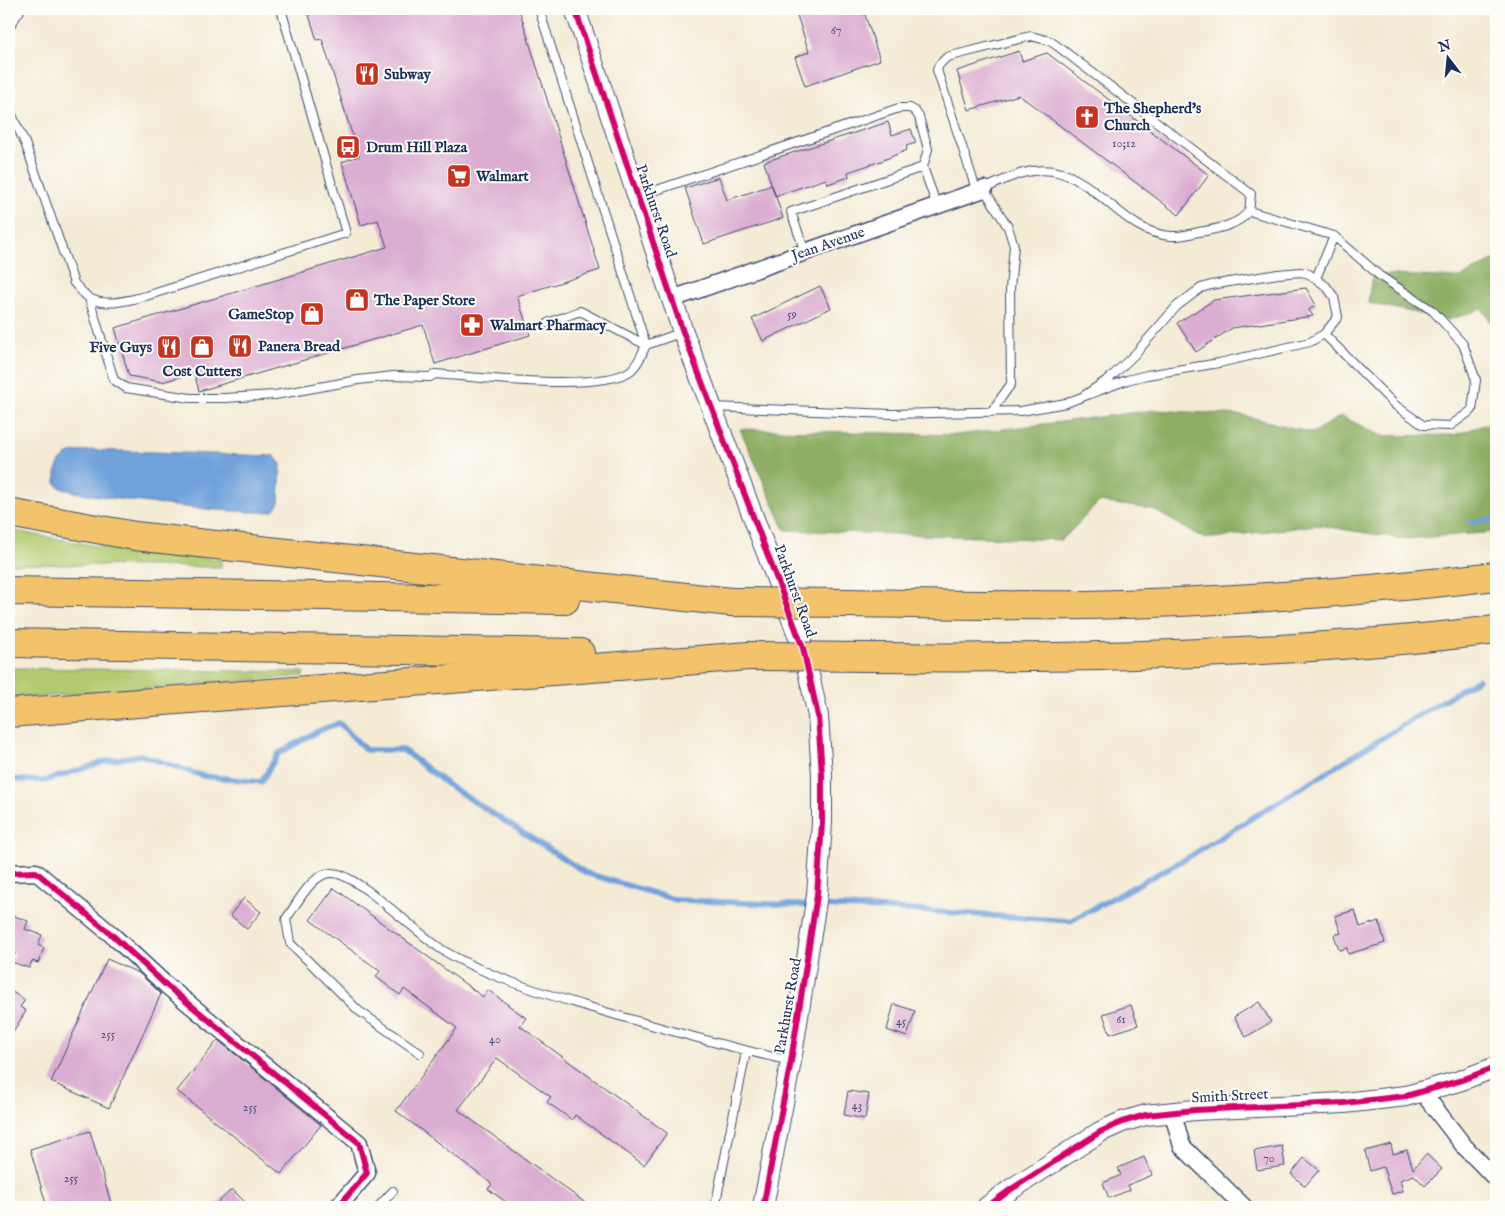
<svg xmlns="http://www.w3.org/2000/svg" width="1505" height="1216" viewBox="0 0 1505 1216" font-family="'IM FELL English',serif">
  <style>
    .green { fill: #b2cb71; stroke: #667d68 }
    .forest { fill: #8daf63; stroke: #546f60 }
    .water { fill: #6fa1da; stroke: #45689c }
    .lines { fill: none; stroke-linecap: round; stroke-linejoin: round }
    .stream { stroke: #6fa1da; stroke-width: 5.5 }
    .building { fill: #dcadd2 }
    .service-casing { stroke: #3c4b70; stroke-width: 10 }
    .minor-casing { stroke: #3c4b70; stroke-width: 19 }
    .tertiary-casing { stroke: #3c4b70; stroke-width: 22 }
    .motorway-casing { stroke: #3c4b70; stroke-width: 30 }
    .service { stroke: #fff; stroke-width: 8 }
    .minor { stroke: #fff; stroke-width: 16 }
    .tertiary { stroke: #fff; stroke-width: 20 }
    .motorway { stroke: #f2c36a; stroke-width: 28 }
    .motorway-bridge-casing { stroke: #3c4b70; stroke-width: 30; stroke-linecap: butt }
    .motorway-bridge { stroke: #f2c36a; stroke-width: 28 }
    .cycleway-casing { stroke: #fdfcf7; stroke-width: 9 }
    .cycleway { stroke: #d6006c; stroke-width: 6 }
    .labels { text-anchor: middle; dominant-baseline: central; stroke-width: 4; stroke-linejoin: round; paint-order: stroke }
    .number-label { font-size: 12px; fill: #4b4e7b }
    .poi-label { font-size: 15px; font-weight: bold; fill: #1b2f5e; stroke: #fdfcf7; text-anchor: start }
    .street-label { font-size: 15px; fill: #1b2f5e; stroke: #fdfcf7 }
  </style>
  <rect width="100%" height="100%" fill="#fdfcf7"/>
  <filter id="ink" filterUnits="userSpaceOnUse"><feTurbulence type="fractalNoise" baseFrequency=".02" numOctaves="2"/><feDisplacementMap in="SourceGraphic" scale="10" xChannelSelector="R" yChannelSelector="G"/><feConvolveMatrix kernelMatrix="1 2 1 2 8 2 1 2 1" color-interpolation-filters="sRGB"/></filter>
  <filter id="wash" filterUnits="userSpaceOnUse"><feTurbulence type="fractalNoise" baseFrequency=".0096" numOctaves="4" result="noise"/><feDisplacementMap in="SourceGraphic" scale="20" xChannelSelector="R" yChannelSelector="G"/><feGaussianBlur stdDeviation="1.12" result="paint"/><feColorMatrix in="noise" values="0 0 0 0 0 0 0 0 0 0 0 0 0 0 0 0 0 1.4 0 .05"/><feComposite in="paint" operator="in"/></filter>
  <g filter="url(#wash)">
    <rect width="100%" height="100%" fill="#f4ebd5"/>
    <path class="green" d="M9,530l92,17 120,13v7l-212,-3z
      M9,668l295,4 -1,4 -294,23z"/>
    <path class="forest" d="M1496,259v70l-14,-20 -33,11 -81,-17 4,-29 88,4z
      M1155,410l87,5 70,18 29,-17 41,20 72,-1 42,-14v111l-93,7 -86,-14 -112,14 -53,-30 -53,-7 -37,38 -277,-10 -45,-101 217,6z"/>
    <path class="water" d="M91,450l183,6 7,8 -2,39c-1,4 -3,6 -7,8 -18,6 -191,-14 -211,-23l-5,-4v-14l5,-10 9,-7z"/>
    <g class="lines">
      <path class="stream" d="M1471,522l25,-3
        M9,779l35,2 63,-20 34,-6 62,21 58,6 17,-28 40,-23 21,-8 27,27h37l45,35 138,88 90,27 235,10 159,11 117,-63 291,-179"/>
    </g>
    <g id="blocks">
      <path class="building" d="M307,9h212l81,261 -83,26 13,39 -95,29 -12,-39 -224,66 -5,-18 -32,9 -33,-6 -14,-48 272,-81 -9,-27 -17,5 -19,-63 17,-6 -37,-117 -5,1z
        M795,9h68l17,51 -75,26 -10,-29 14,-5z
        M1019,51l3,10 25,-8 162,122 -30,40 -160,-120 -50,15 -12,-39z
        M888,122l4,13 19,-6 5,14 -10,3 1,4 -26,11 -33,11 1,5 -21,7 -2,-5 -51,17 -11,-34z
        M719,177l8,23 45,-15 11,33 -79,26 -19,-56z
        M820,286l11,22 -68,33 -11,-22z
        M1306,288l10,17 -7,5 4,6 -81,12 -36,24 -19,-29 37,-23z
        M334,888l149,109 5,-7 38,28 -6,8 147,107 -23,32 -69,-50 -3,5 -25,-18 4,-5 -54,-39 -39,52 133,97h-78l-25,-18 4,-5 -96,-73 61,-83 -53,-39 -4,6 -24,-18 4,-6 -70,-51z
        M244,898l17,14 -14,17 -17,-14z
        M1355,910l5,17 19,-6 6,22 -37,11 -1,-6 -8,2 -5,-15 7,-2 -6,-17z
        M9,914l19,7 -3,8 17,6 -4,10 6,3 -6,15 -6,-2 -3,7 -17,-6 3,-9 -6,-2z
        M107,959l32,14 22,21 -52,114 -58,-26z
        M9,990l16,10 -5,7 6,4 -17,27z
        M1259,1002l12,20 -25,15 -12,-20z
        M894,1004l21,7 -8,26 -20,-7z
        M1131,1005l7,20 -28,9 -7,-20z
        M218,1040l103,85 -40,49 -104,-83z
        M848,1091l21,3 -4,25 -21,-4z
        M90,1131l22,76h-65l-17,-58z
        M1391,1144l2,10 14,-4 6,19 13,-15 16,15 -17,17 -11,-11 -14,5 3,11 -11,3 -9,-27 -13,4 -5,-20z
        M1282,1146l3,20 -28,4 -3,-19z
        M1144,1157l8,18 -24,10 2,5 -21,8 -6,-15 18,-8 -3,-7z
        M1304,1158l15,12 -14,16 -14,-12z
        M232,1189l18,18h-37z"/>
    </g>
  </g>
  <g filter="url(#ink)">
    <use href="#blocks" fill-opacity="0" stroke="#3c4b70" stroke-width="1"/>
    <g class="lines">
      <defs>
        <path id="service" d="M539,9l107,336 -66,-34 -32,12
          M9,27l12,-18
          M9,109l16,34 49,140c4,4 9,11 14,14 16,11 41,3 58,-1l200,-63 -65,-224
          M977,192l-40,-122 2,-5 8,-8 84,-21 19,5 10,7 191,146 -2,17c-10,13 -27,17 -44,20 -10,1 -23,6 -34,5 -48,-3 -72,-57 -118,-65 -26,-4 -47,8 -69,18l24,38 6,19 -4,43 1,95 -20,28
          M639,196l260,-88h11l5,3 4,6 9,32 -5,18
          M1249,211l85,25 46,40 53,35 30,33 13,36 -4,30 -22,16 -27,-1 -28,-20 -71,-71
          M805,252l-14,-40 132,-45 14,39
          M1316,278l18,-42
          M89,298l25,82 12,8 64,10h35l50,-3 83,-15 35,-4 37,1 5,-3c41,3 165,18 195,-3 8,-6 12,-17 16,-26l37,-13
          M713,407l179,7 129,-3 45,-8 61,-23 20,-5 72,-12 91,-21 14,-8 14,-17 -4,-20 -8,-11 -17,-12 -8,-2 -23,2 -67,11 -10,3 -24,18 -42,48 -25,24 -28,19
          M420,1053l-61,-42 -69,-68 -4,-24c11,-15 27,-48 47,-46 24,1 87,63 111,78 42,25 98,42 145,56 67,20 133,39 202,54
          M378,1207l15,-16
          M715,1207l31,-155"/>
        <path id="minor" d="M672,299l312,-110
          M9,873l27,-1 75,62 55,51 193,158 8,30 -29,34
          M1423,1093l41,53 32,33
          M1172,1111l10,35 62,61"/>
        <path id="tertiary" d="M575,9l108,323 120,316 15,68 4,58v49l-5,72 -26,166 -28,146
          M987,1207l23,-17 90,-58 22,-10 24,-7 49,-5 149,-7 62,-7 53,-15 37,-14"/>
        <path id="motorway" d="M9,513l126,23 596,66
          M9,591l556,9
          M849,603c80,1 159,3 239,2 136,-3 273,-13 408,-29
          M9,643l571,10
          M869,657c210,2 419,-2 627,-27
          M9,713l740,-57"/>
      </defs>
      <use href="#service" class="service-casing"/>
      <use href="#minor" class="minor-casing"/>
      <use href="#tertiary" class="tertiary-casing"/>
      <use href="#motorway" class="motorway-casing"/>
      <use href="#service" class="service"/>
      <use href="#minor" class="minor"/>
      <use href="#tertiary" class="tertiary"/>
      <use href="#motorway" class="motorway"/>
      <defs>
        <path id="motorway-bridge" d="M731,602l118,1
          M749,656l120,1"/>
      </defs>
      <use href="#motorway-bridge" class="motorway-bridge-casing"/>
      <use href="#motorway-bridge" class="motorway-bridge"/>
      <defs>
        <path id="cycleway" d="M575,9l108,323 120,316 15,68 4,58v49l-5,72 -26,166 -28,146
          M9,873l27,-1 75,62 55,51 193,158 8,30 -29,34
          M987,1207l23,-17 90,-58 22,-10 24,-7 49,-5 149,-7 62,-7 53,-15 37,-14"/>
      </defs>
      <use href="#cycleway" class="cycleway-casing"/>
      <use href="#cycleway" class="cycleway"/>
    </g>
  </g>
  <defs>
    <symbol id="restaurant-square" viewBox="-11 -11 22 22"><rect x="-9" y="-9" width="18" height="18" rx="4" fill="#c8321e" stroke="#fdfcf7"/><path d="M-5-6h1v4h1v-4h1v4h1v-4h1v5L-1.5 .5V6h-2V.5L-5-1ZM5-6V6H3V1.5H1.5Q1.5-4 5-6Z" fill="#fff"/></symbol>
    <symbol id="church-square" viewBox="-11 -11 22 22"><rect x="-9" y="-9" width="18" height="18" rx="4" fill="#c8321e" stroke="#fdfcf7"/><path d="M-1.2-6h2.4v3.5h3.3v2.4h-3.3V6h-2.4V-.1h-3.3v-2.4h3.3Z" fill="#fff"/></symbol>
    <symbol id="bus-square" viewBox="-11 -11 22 22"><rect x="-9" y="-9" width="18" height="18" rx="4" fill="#c8321e" stroke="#fdfcf7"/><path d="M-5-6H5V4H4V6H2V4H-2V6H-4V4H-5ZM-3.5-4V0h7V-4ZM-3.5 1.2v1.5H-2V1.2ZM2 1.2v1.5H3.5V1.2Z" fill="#fff"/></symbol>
    <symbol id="supermarket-square" viewBox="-11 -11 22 22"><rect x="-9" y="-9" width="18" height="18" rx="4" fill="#c8321e" stroke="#fdfcf7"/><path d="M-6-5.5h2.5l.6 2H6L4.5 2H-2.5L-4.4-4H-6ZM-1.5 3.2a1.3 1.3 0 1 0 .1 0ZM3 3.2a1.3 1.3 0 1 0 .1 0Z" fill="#fff"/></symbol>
    <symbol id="shop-square" viewBox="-11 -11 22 22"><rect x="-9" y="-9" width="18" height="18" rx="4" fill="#c8321e" stroke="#fdfcf7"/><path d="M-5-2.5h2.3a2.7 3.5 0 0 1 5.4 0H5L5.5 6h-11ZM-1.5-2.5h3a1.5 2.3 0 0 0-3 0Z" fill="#fff"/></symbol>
    <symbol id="pharmacy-square" viewBox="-11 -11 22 22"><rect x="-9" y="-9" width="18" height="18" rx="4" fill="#c8321e" stroke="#fdfcf7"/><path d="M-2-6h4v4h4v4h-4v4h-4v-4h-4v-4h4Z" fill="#fff"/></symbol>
  </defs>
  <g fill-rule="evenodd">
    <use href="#restaurant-square" x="353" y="60" width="28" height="28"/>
    <use href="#church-square" x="1073" y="103" width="28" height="28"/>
    <use href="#bus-square" x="334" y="133" width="28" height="28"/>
    <use href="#supermarket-square" x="445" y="162" width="28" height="28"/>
    <use href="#shop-square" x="343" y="286" width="28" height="28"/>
    <use href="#shop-square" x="298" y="300" width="28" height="28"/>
    <use href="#pharmacy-square" x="458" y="311" width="28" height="28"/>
    <use href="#restaurant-square" x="226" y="332" width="28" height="28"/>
    <use href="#restaurant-square" x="155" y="333" width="28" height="28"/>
    <use href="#shop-square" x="188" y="333" width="28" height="28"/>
  </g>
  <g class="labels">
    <g class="number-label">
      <text x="836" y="30">67</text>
      <text x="1124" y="143">10;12</text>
      <text x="792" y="314">59</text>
      <text x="1121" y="1019">61</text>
      <text x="901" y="1021">45</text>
      <text x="108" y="1034">255</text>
      <text x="495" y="1039">40</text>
      <text x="857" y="1105">43</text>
      <text x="250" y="1107">255</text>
      <text x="1269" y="1158">70</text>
      <text x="71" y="1178">255</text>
    </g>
    <g class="poi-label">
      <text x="384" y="74">Subway</text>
      <text x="1104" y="108">The Shepherd's<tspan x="1104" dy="17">Church</tspan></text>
      <text x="366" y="147">Drum Hill Plaza</text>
      <text x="476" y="176">Walmart</text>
      <text x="374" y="300">The Paper Store</text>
      <text x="294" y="314" text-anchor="end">GameStop</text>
      <text x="490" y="325">Walmart Pharmacy</text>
      <text x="258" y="346">Panera Bread</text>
      <text x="152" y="347" text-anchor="end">Five Guys</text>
      <text x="202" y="371" text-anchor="middle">Cost Cutters</text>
    </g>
    <g class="street-label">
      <text transform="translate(656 211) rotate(71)">Parkhurst Road</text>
      <text transform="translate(828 244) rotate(-19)">Jean Avenue</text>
      <text transform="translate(795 591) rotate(70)">Parkhurst Road</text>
      <text transform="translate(788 1006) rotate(-80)">Parkhurst Road</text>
      <text transform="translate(1230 1096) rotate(-3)">Smith Street</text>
    </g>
  </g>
  <rect width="1505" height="1216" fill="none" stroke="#fdfcf7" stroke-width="30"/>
  <g transform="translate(1448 58) rotate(344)" stroke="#fdfcf7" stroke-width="4" paint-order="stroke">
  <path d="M0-4L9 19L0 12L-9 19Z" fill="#1b2f5e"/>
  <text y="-8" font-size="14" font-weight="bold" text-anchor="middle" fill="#1b2f5e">N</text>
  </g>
</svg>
